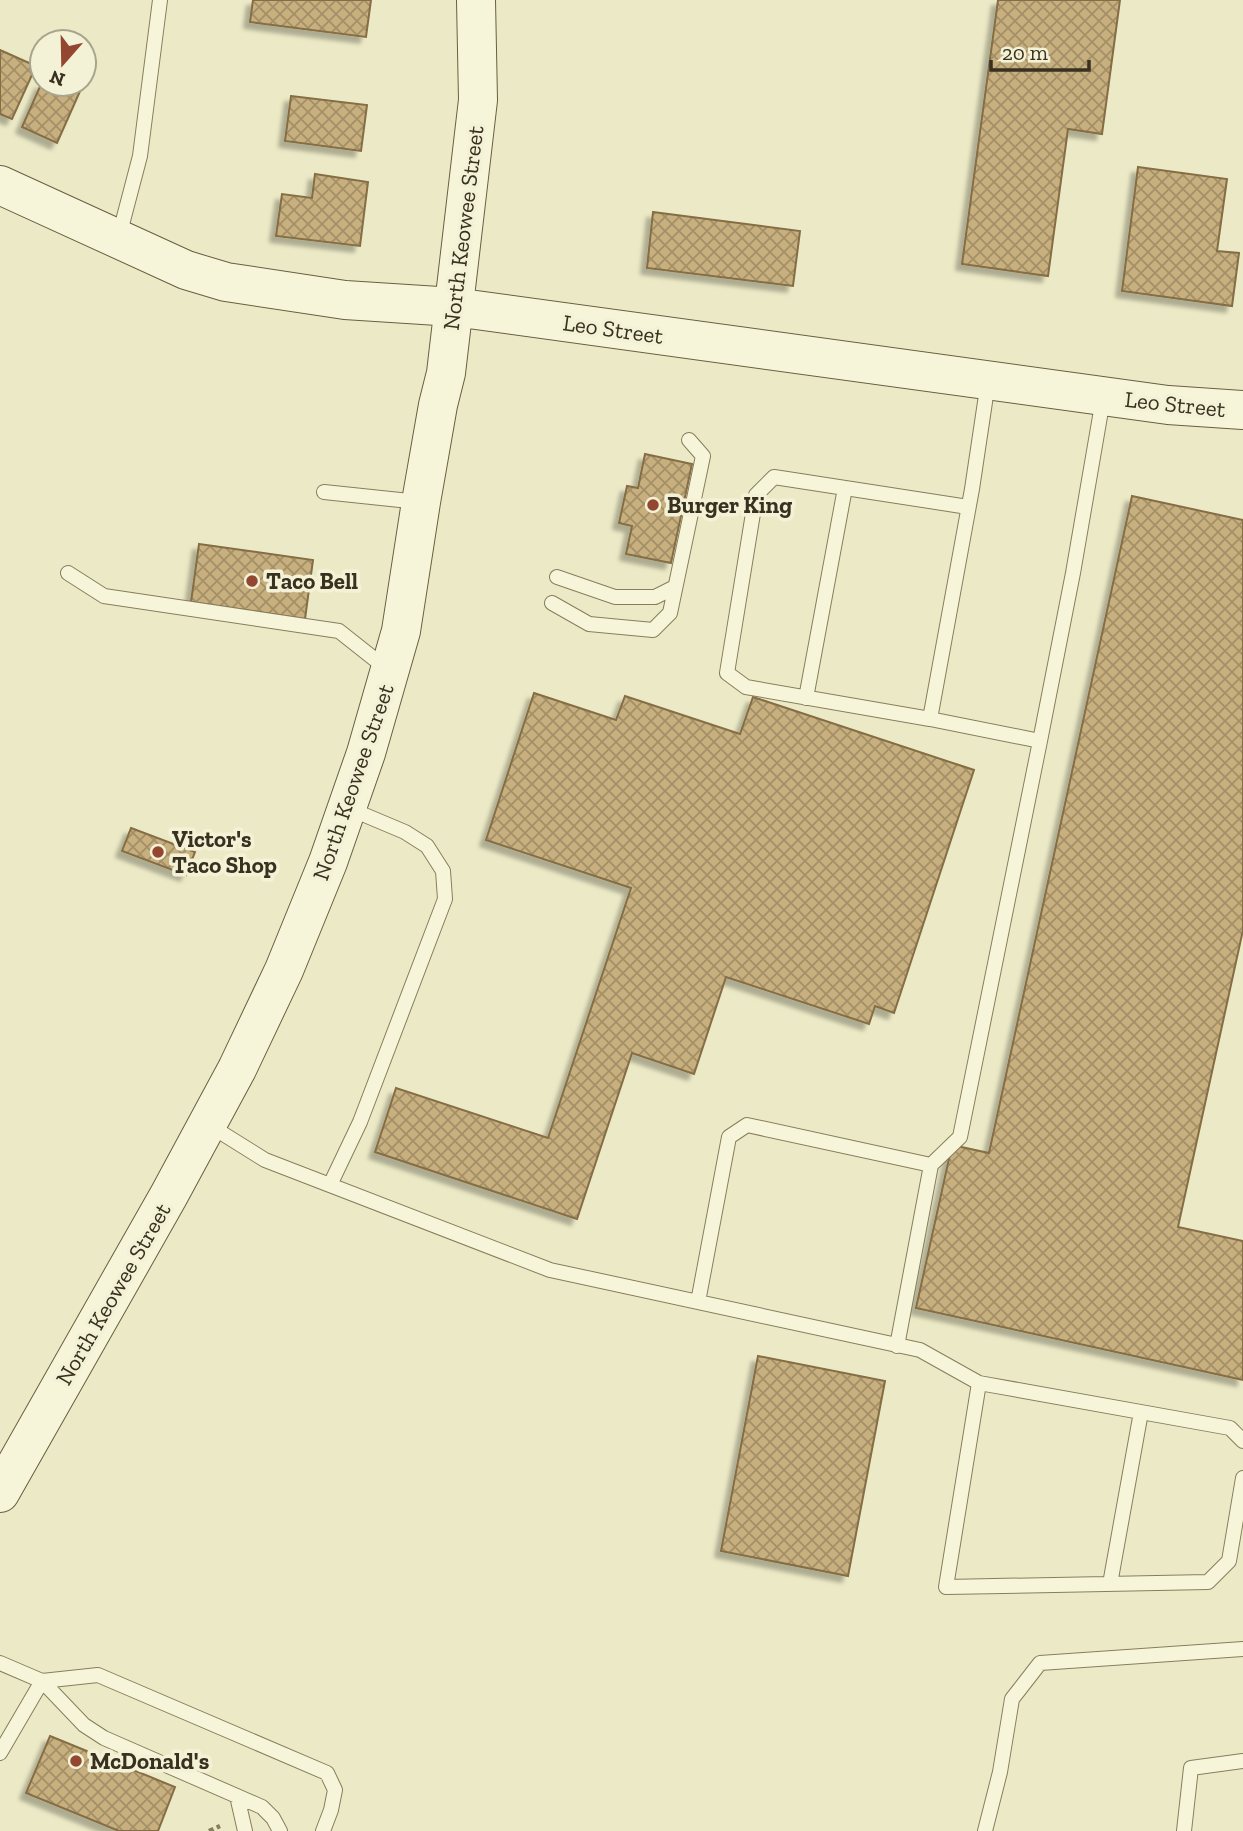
<svg xmlns="http://www.w3.org/2000/svg" width="1243" height="1831" viewBox="0 0 1243 1831" font-family="'Zilla Slab',serif">
  <style>
    .building { fill: url(#building-cross-hatch); stroke: #856d44; stroke-width: 2; filter: url(#shadow) }
    .lines { fill: none; stroke-linecap: round; stroke-linejoin: round }
    .lane-casing { stroke: #877d5d; stroke-width: 16 }
    .secondary-casing { stroke: #695e40; stroke-width: 40 }
    .path { stroke: #877d5d; stroke-width: 4.5; stroke-dasharray: 5 3.5; stroke-linecap: butt }
    .lane { stroke: #f7f5d9; stroke-width: 14 }
    .secondary { stroke: #f7f5d9; stroke-width: 38 }
    .poi-dot { fill: #934730; stroke: #f4f2d6; stroke-width: 2.5 }
    .labels { text-anchor: middle; dominant-baseline: central; stroke-width: 7; stroke-linejoin: round; paint-order: stroke }
    .street-label { font-size: 23px; fill: #383120; stroke: #f4f2d6 }
    .poi-label { font-size: 23px; font-weight: bold; fill: #383120; stroke: #f4f2d6; text-anchor: start }
  </style>
  <defs>
    <pattern id="building-cross-hatch" width="8" height="8" patternUnits="userSpaceOnUse" patternTransform="scale(1.75)"><rect width="8" height="8" fill="#c8af7e"/><path d="M0 0l8 8M0 8l8-8" fill="none" stroke="#a38f67"/></pattern>
    <filter id="shadow"><feDropShadow dx="-6" dy="6" stdDeviation="2" flood-color="#0004"/></filter>
  </defs>
  <rect width="100%" height="100%" fill="#eceac6"/>
  <path class="building" d="M253,0h118l-5,37 -116,-15z
    M998,0h122l-18,134 -34,-5 -20,147 -86,-12z
    M0,50l36,16 -24,53 -12,-5z
    M42,82v2h27l12,5 -24,54 -35,-16z
    M291,96l76,9 -6,46 -76,-10z
    M1138,167l89,12 -10,72 22,2 -7,53 -110,-15z
    M315,174l53,8 -8,64 -84,-10 6,-42 30,4z
    M653,212l147,19 -7,55 -146,-18z
    M645,454l47,10 -21,99 -45,-9 6,-28 -13,-3 8,-37 11,2z
    M1132,496l111,24v410l-65,297 65,14v139l-327,-72 36,-163 37,8z
    M199,544l114,16 -8,59 -114,-17z
    M534,693l82,27 9,-24 115,38 13,-37 221,73 -80,243 -19,-7 -6,18 -143,-47 -32,97 -62,-21 -55,166 -202,-67 21,-64 152,50 83,-250 -145,-48z
    M131,828l64,24 -9,23 -64,-24z
    M758,1356l127,25 -37,195 -127,-25z
    M50,1736l125,51 -17,44h-39l-93,-38z"/>
  <g class="lines">
    <defs>
      <path id="lane" d="M119,236l21,-80 20,-156
        M324,492l95,10
        M68,573l36,23 235,35 48,38
        M557,577l58,20h40l20,-10
        M552,603l37,21 64,6 17,-17 33,-157 -14,-16
        M806,698l39,-210
        M930,719l-184,-32 -19,-14 29,-178 18,-18 194,30
        M1040,741l33,-168 30,-174
        M209,1125l56,35 285,110 370,80 59,33 251,45 13,13
        M330,1185l30,-63 85,-223 -2,-28 -16,-25 -22,-14 -57,-24
        M698,1302l31,-165 18,-12 184,40
        M897,1346l34,-181 29,-28 80,-396 -110,-22 42,-230 16,-107
        M979,1383l-33,204 262,-5 21,-21 14,-83
        M1110,1584l31,-172
        M0,1663l42,18 56,-6 229,98 8,17 -4,20 -8,21
        M0,1753l42,-72 42,44 20,13 158,69 11,11 7,13
        M237,1796l8,35
        M985,1831l15,-59 12,-73 28,-36 203,-14
        M1184,1831l7,-63 52,-7"/>
      <path id="secondary" d="M0,185l186,85 40,12 119,18 109,7 714,98 75,5
        M0,1493l169,-298 68,-126 47,-99 44,-108 38,-109 35,-122 20,-129 17,-97 8,-32 32,-273 -2,-100"/>
    </defs>
    <use href="#lane" class="lane-casing"/>
    <use href="#secondary" class="secondary-casing"/>
    <path class="path" d="M209,1831l11,-5"/>
    <use href="#lane" class="lane"/>
    <use href="#secondary" class="secondary"/>
  </g>
  <g class="poi-dot">
    <circle cx="653" cy="505" r="7"/>
    <circle cx="252" cy="581" r="7"/>
    <circle cx="158" cy="852" r="7"/>
    <circle cx="76" cy="1761" r="7"/>
  </g>
  <g class="labels">
    <g class="street-label">
      <text transform="translate(463 228) rotate(-83)">North Keowee Street</text>
      <text transform="translate(613 329) rotate(8)">Leo Street</text>
      <text transform="translate(1175 404) rotate(6)">Leo Street</text>
      <text transform="translate(353 782) rotate(-71)">North Keowee Street</text>
      <text transform="translate(113 1294) rotate(-60)">North Keowee Street</text>
    </g>
    <g class="poi-label">
      <text x="667" y="505">Burger King</text>
      <text x="266" y="581">Taco Bell</text>
      <text x="172" y="839">Victor's<tspan x="172" dy="26">Taco Shop</tspan></text>
      <text x="90" y="1761">McDonald's</text>
    </g>
  </g>
  <g transform="translate(63 63) rotate(200)"><circle r="33" fill="#f4f2d6" stroke="#a9a58d" stroke-width="2"/>
  <path d="M0-5L12 26L0 18L-12 26Z" fill="#934730"/>
  <text y="-10" font-size="19" font-weight="bold" text-anchor="middle" fill="#383120">N</text>
  </g>
  <path d="M991 60v10h98v-10" fill="none" stroke="#383120" stroke-width="3.5"/>
  <text x="1002" y="60" font-size="21" fill="#383120" stroke="#f4f2d6" stroke-width="5" paint-order="stroke">20 m</text>
</svg>
